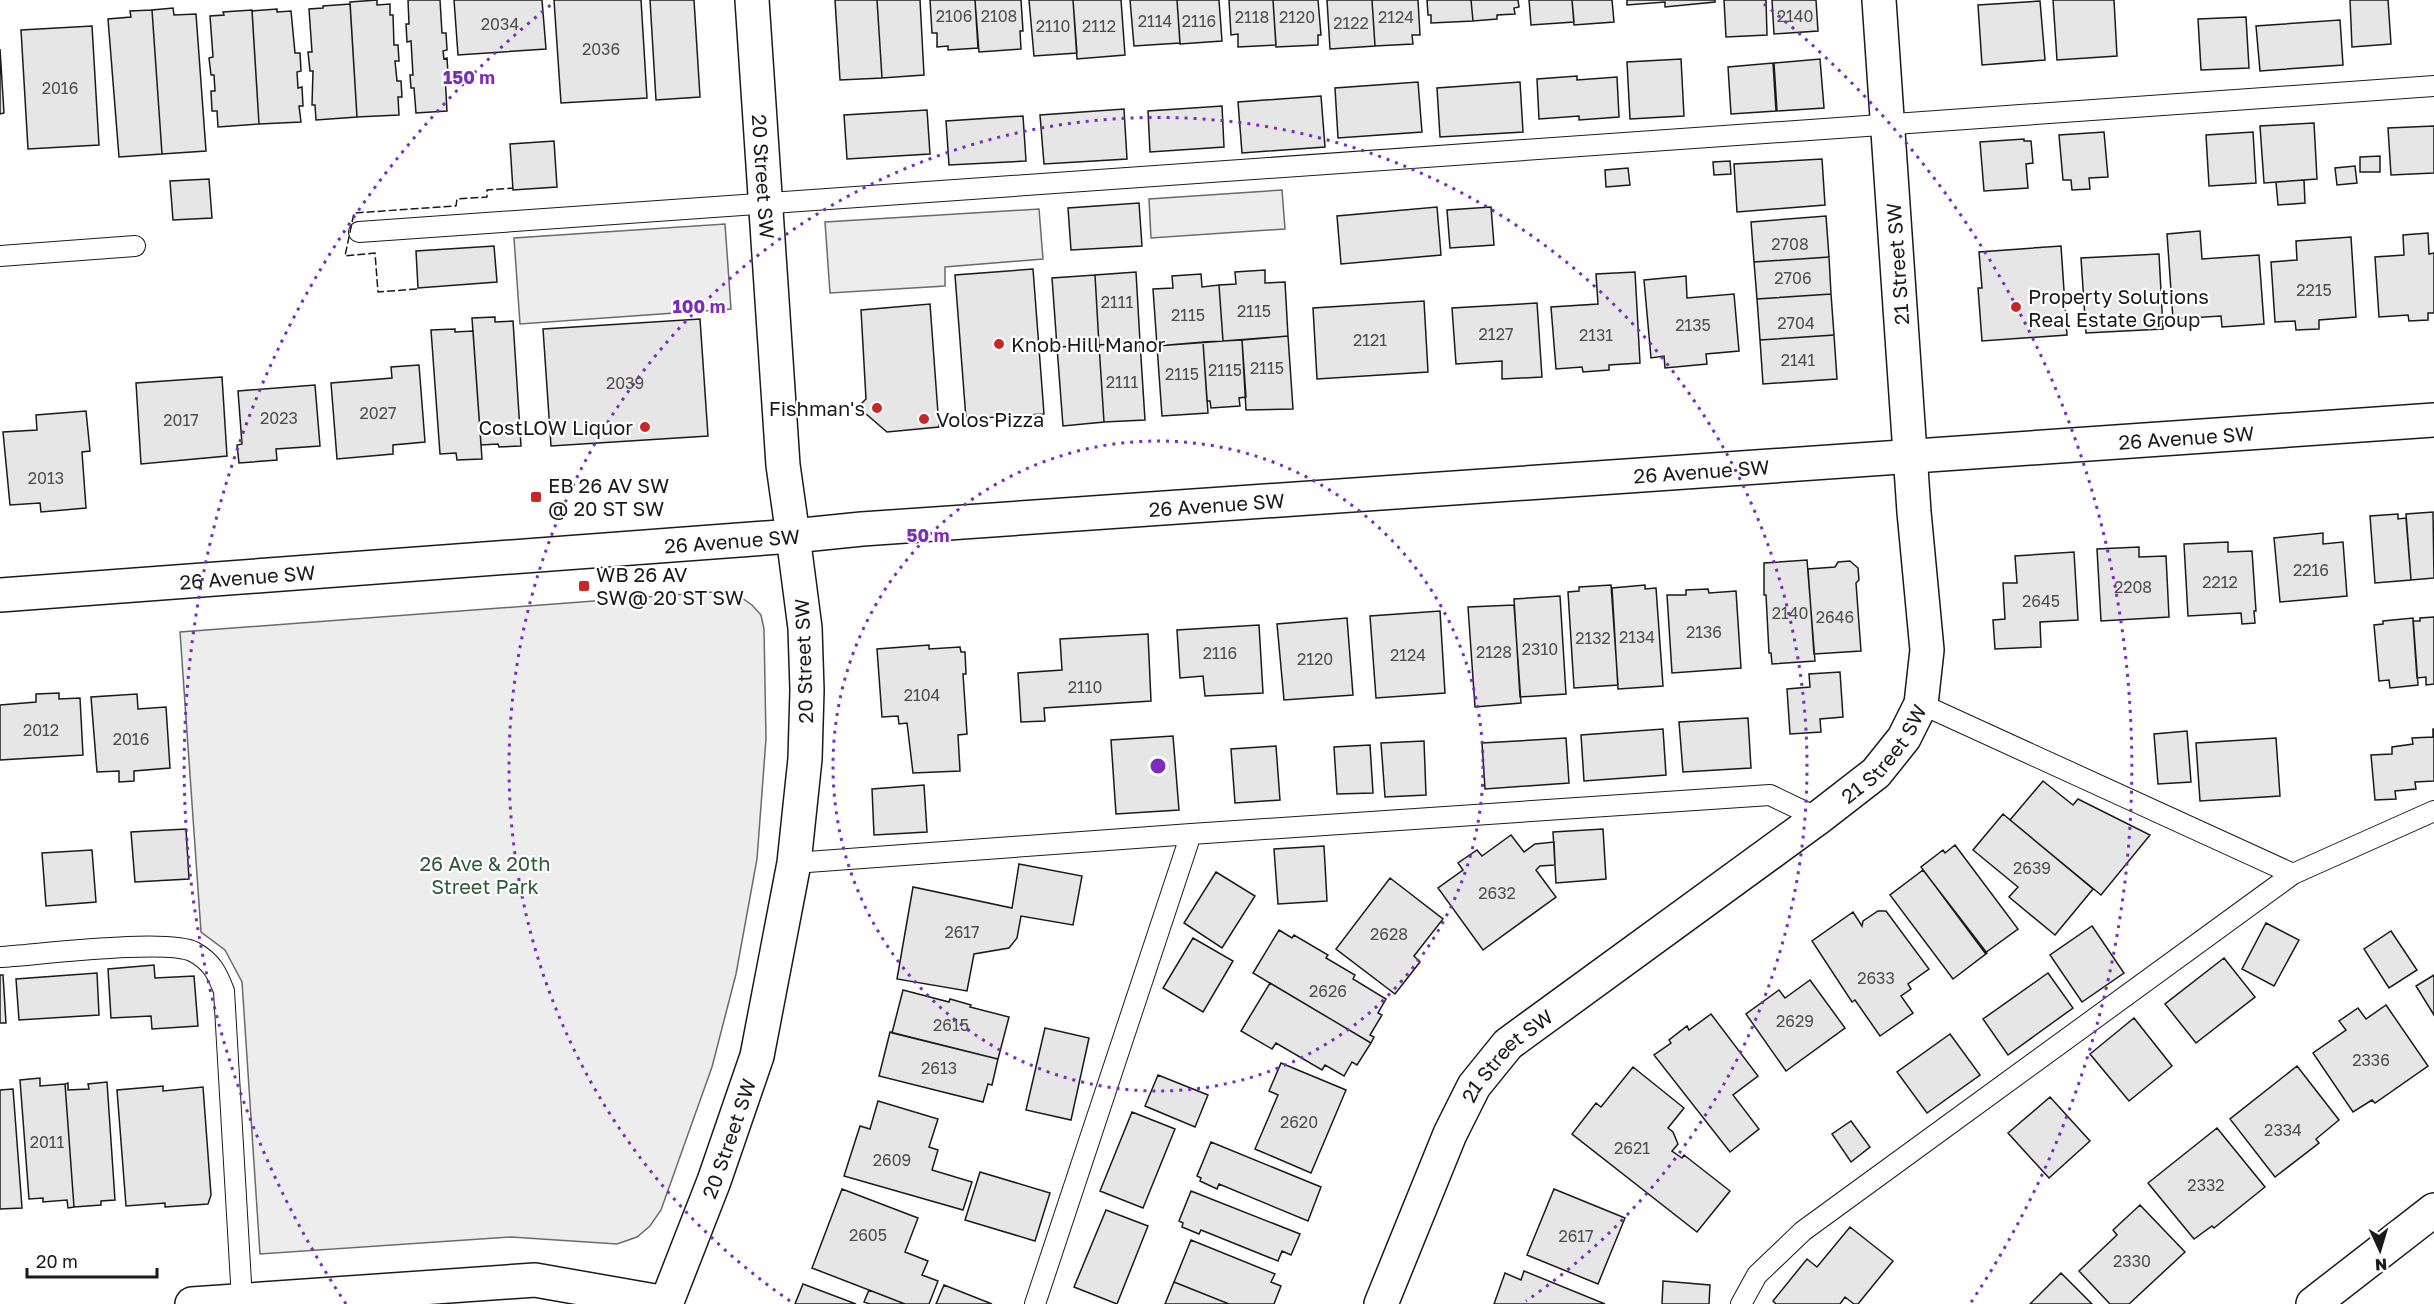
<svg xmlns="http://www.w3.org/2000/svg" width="2434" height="1304" viewBox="0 0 2434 1304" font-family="'Golos Text',sans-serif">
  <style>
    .built { fill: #ededed; stroke: #6a6a6a; stroke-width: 1.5 }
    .building { fill: #e6e6e6; stroke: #1a1a1a; stroke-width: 1.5 }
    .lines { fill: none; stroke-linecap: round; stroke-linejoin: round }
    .lane-casing { stroke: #1a1a1a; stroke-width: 22 }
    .street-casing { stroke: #1a1a1a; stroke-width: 36 }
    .secondary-casing { stroke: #1a1a1a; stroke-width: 36 }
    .lane { stroke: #fff; stroke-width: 20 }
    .street { stroke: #fff; stroke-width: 33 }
    .secondary { stroke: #fff; stroke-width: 33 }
    .fence { stroke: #1a1a1a; stroke-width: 1.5; stroke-dasharray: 8 3; stroke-linecap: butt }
    .ring { fill: none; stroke: #7b2cbf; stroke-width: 3; stroke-dasharray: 3 6 }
    .poi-dot { fill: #c62828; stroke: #fff; stroke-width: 2 }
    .labels { text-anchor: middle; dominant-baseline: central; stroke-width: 4.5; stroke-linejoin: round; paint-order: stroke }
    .number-label { font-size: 16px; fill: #4d4d4d }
    .street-label { font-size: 20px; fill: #1a1a1a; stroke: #fff }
    .poi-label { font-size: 20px; fill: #1a1a1a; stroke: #fff; text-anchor: start }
    .park-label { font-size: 20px; fill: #2b5a34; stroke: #fff }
    .centre { fill: #7b2cbf; stroke: #fff; stroke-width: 3 }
    .ring-label { font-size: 18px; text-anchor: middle; font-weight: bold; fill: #7b2cbf; stroke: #fff; stroke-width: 4.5; stroke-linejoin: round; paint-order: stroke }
  </style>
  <rect width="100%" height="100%" fill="#fff"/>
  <path class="built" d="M1282,190l3,39 -134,9 -2,-39z
    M1039,209l4,50 -98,8v19l-115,7 -5,-71z
    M725,224l6,85 -211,15 -6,-86z
    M713,592l23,2 16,11 9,10 3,14 2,110 -9,120 -21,115 -24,93 -51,143 -11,16 -13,11 -20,7 -106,-7 -251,17 -18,-272 -17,-32 -24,-18 -21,-300z"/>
  <path class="building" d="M377,0v5l13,-1v11h3l1,30h4l1,16h-4l2,20h4l1,16h-4l1,18 -42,2 -7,-115z
    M408,0h32l2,33h4l1,17 -4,1 1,8 3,-1 1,16h-3l2,37 -31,2 -2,-25h-3l-1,-13h3l-2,-34 -4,1 -1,-18h3z
    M454,0h88l4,49 -88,6z
    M554,0h87l6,98 -86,5z
    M650,0h44l6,97 -44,3z
    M835,0h42l5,78 -42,2z
    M877,0h43l4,75 -42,3z
    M930,0h45l3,48 -30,2v-4l-11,1v-14h-5z
    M975,0h46l2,31h-3l1,18 -42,3z
    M1029,0h44l4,53 -43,3z
    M1073,0h48l4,55 -48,4z
    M1130,0h47l3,43 -46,3z
    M1177,0h42l3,41 -42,3z
    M1229,0h44l3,45 -38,2v-13l-7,1z
    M1273,0h45l3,35h-3v10l-42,2z
    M1327,0h45l3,46 -45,3z
    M1372,0h46l2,35h-8l1,9 -38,2z
    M1427,0h44l2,21 -42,2v-8h-3z
    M1471,0h47l1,7 -5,1 1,6 -18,1v4l-24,2z
    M1529,0h43l2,22 -43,3z
    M1572,0h40l2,22 -40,3z
    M1627,0h88v2l-50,5v-5l-38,3z
    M1724,0h42l1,35 -41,2z
    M1772,0h44l2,31 -44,3z
    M2053,0h61l3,56 -60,4z
    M2350,0h38l3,44 -39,3z
    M2040,1l5,59 -63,5 -4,-60z
    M350,4l7,113 -41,3 -1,-15h-3l1,-34h-3l-2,-19h4l-3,-43 14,-1v-2z
    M173,8l1,7 22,-1 10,137 -44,3 -10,-144z
    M277,9v3l14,-1 4,42h5l1,18 -4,1 1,16 4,-1 1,19h-4l2,16 -42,2 -7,-113z
    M152,10l10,144 -43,3 -11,-138 23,-2 -1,-6z
    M252,10l7,114 -41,3 -1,-16h-5l-1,-20h4l-1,-16h-3l-2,-17 4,-1 -3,-41 14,-1 -1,-3z
    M2246,17l3,51 -48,2 -3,-51z
    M2340,20l3,45 -83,6 -4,-45z
    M92,26l7,119 -71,4 -7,-119z
    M0,49l4,64 -4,1z
    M1681,59l3,57 -54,3 -3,-57z
    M1820,59l4,49 -47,3 -3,-48z
    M1773,63l3,48 -45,3 -3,-47z
    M1577,76v4l40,-3 2,40 -40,3v-4l-40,3 -2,-40z
    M1418,82l4,50 -84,6 -3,-50z
    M1520,82l3,50 -83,5 -3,-49z
    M1321,96l4,51 -83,6 -4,-51z
    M1222,106l2,41 -74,5 -2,-41z
    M1124,109l3,50 -83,5 -4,-49z
    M927,110l3,44 -83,5 -3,-44z
    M1023,116l3,45 -77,4 -3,-44z
    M2314,123l3,56 -53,4 -4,-57z
    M2434,126v47l-43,2 -3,-47z
    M2104,132l4,45 -19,1 1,11 -18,1 -1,-10h-8l-4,-45z
    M2253,132l3,51 -47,3 -3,-51z
    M2024,139v2h7l2,22 -7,1 2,24 -44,3 -4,-49z
    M554,141l3,46 -44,3 -3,-46z
    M2380,156v16h-20v-15z
    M1822,159l3,46 -88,7 -3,-48z
    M1730,161l1,13 -17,1 -1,-13z
    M2355,166l2,17 -20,2 -2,-17z
    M1628,168l2,17 -24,2 -1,-17z
    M209,179l3,39 -39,2 -3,-39z
    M2304,180l1,23 -27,2 -2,-23z
    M1139,203l3,43 -71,4 -3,-42z
    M1437,207l4,48 -100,9 -4,-48z
    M1491,207l3,38 -44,3 -3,-38z
    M1826,216l3,41 -75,5 -3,-40z
    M2200,231l2,28 57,-4 5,69 -42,3 -1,-11 -48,3 -6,-85z
    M2428,233l1,21 5,-1v60h-6v7l-19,1 -1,-6 -29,2 -4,-60 29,-2 -1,-20z
    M2351,237l5,80 -37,3v9l-23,1 -1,-9 -20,1 -4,-60 26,-2 -1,-19z
    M494,246l3,36 -79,6 -2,-37z
    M2061,246l6,89 -85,6 -4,-53h4l-3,-36z
    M2159,254l4,75 -77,4 -5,-75z
    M1829,257l2,37 -74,5 -3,-37z
    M1033,269l11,145 -78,5 -11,-144z
    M1265,270v13l20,-1 3,54 -65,5 -4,-56 17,-1 -1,-12z
    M1136,272l4,70 -41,3 -4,-70z
    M1635,272l5,91 -31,2v5l-26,2 -1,-5 -26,2 -5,-62 47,-3 -2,-30z
    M1201,274l1,13 17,-2 4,56 -66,5 -4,-57 20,-1 -1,-12z
    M1095,275l4,70 -42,2 -5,-69z
    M1686,276l1,22 47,-4 5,57 -33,3 1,10 -42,4 -1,-12 -13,2 -7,-78z
    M1831,294l3,41 -74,5 -3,-41z
    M1424,301l4,71 -111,7 -4,-71z
    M1537,303l5,74 -40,2v-18l-46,3 -4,-56z
    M930,304l9,123 -52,5 -29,-25 8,-8 -5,-89z
    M495,317v5l18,-1 8,125 -22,1 -1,-3 -17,1 -9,-127z
    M700,319l8,117 -157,10 -8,-117z
    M455,329v3l18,-1 9,128 -25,1 -1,-7 -16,1 -9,-124z
    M1834,335l3,44 -74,5 -3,-44z
    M1288,336l5,73 -47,1 -4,-70z
    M1242,340l4,57 -7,1 1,8 -29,2 -1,-7h-3l-4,-59z
    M1140,342l5,78 -41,2 -5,-77z
    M1203,342l5,71 -46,3 -5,-70z
    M1099,345l5,77 -41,4 -6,-79z
    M419,365l6,77 -32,3v9l-56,5 -6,-76 61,-5 -1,-11z
    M222,377l5,79 -86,8 -5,-81z
    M315,385l5,61 -44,3 1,11 -38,3 -2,-18 5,-1 -4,-53z
    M86,411l4,40 -8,1 4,56 -45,4 -1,-9 -30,2 -7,-73 34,-2 -1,-15z
    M2433,512l1,66 -23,2 -5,-66z
    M2398,514v5l8,-1 5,62 -36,3 -5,-67z
    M2323,533v11l20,-2 4,54 -67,6 -6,-64z
    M2228,542v10l24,-1 4,60h-2l1,12 -13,1 -1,-11 -53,3 -4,-72z
    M2139,547v10l27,-1 3,61 -68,4 -4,-72z
    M2074,552l4,68 -38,2 1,25 -46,2 -2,-29 12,-1 -2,-36h14l-2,-27z
    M1807,560l8,101 -43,3 -1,-11h-2l-3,-58h-2v-32z
    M1850,561l8,7 1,12 -3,3 5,68 -47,3 -6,-85 27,-2 3,-5z
    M1611,585l7,100 -44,3 -6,-96 11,-1v-4z
    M1645,585v4l11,-1 7,98 -45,3 -6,-101z
    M1708,589l1,4 27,-2 5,77 -69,5 -5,-78h19v-5z
    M1560,596l6,98 -46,3 -6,-98z
    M1514,605l7,98 -46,4 -7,-100z
    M1440,611l5,82 -69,5 -6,-82z
    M2434,617v67l-8,1v-8l-9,1 -4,-57h7v-3z
    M1347,618l6,77 -69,5 -7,-76z
    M2413,618l5,67 -28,3 -1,-8 -10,1 -5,-56 9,-1v-3z
    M1259,625l4,68 -58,3 -2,-20 -23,2 -3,-48z
    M1148,634l3,67 -107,7 1,13 -24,1 -3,-49 44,-3 -2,-31z
    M929,645v4l31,-2 1,5h4l1,22h-3l4,60 -9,1 2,36 -47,2 -6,-50 -8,1 -1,-8 -16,1 -5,-68z
    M1840,672l3,45 -23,2 1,13 -31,2 -3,-45 23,-2 -1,-13z
    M59,693v6l21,-1 3,57 -83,5v-55l36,-3v-8z
    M137,694l1,15 28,-2 4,61 -36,3v10l-15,1v-11l-22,1 -6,-75z
    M1748,718l3,50 -68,4 -4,-50z
    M1663,729l3,46 -82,6 -3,-46z
    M2433,729h1v52l-19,1 1,7 -21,2 1,8 -21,1 -4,-45 21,-1v-7l21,-3 -1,-6 21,-1z
    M2187,731l4,51 -33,2 -4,-50z
    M1173,736l6,74 -63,4 -5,-74z
    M1566,738l3,45 -84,6 -3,-46z
    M2276,738l4,58 -80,5 -4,-58z
    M1424,741l2,54 -41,2 -4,-54z
    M1370,745l3,48 -36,1 -3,-47z
    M1276,746l4,54 -45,3 -4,-54z
    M2043,781l30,24 5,-6 72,36 -49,60 -91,-75z
    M924,785l3,47 -53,3 -2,-46z
    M2003,814l90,75 -38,46 -46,-38 9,-10 -45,-37z
    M186,829l3,50 -54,3 -4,-50z
    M1603,829l3,50 -50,4 -3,-51z
    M1511,835l13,17 11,-8 19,-2 1,23 -15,1 -4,4 20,27 -73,53 -45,-62 25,-18 -5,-7 19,-13 5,6z
    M1955,845l63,84 -33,24 -64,-86 22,-17 2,3z
    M1324,846l3,55 -49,3 -4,-55z
    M92,850l4,52 -50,4 -4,-53z
    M1019,864l63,12 -9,49 -52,-9 -4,22 -8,10 -35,6 -7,37 -70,-12 16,-92 99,21z
    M1923,870l64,83 -34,26 -63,-84z
    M1216,872l39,24 -33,52 -38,-25z
    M1390,878l53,41 -29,37 6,6 -25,32 -59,-45z
    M1878,911h8l43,58 -21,15 3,5 -10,7 12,17 -33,23 -25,-36 -3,2 -40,-61 41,-29 9,14 1,-5z
    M2266,923l33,17 -25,46 -32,-17z
    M2092,926l32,47 -42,29 -32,-47z
    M1279,930l13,8 2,-3 34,20 -2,3 29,17 -2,4 33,20 -8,14 4,2 -12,20 4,2 -3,6 -118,-70z
    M2391,931l26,39 -28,18 -25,-39z
    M1193,938l40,23 -30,51 -40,-24z
    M2224,958l31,39 -59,46 -31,-39z
    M154,965l1,13 39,-2 4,50 -46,3 -1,-13 -40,2 -3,-49z
    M97,973l2,42 -80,5 -3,-41z
    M2048,973l25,35 -65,47 -25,-36z
    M0,975h3l3,48h-6z
    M2434,975v40l-18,-29z
    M1810,980l35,48 -59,43 -40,-57 33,-24 6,8z
    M1270,983l101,60 -14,22 -5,-3 -8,14 -19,-11 -3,5 -46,-27 -4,6 -31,-18z
    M903,990l46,12 1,-3 21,6 -1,2 39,10 -11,42 -106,-26z
    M2386,1005l42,61 -53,37 -3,-3 -19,12 -40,-59 33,-23 -7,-9 19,-13 8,11z
    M1711,1014l47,62 -25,19 26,34 -29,23 -76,-97 17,-12 -2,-3 18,-14 2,4z
    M2134,1018l38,48 -43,35 -39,-47z
    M1045,1028l44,10 -18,82 -45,-10z
    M890,1032l108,27 -6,26 -4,-1 -5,18 -104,-26z
    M1950,1034l30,41 -53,38 -30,-41z
    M1281,1063l65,27 -35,83 -56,-24 23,-54 -9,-4z
    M2297,1066l42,54 -23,19 3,4 -44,34 -45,-58z
    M1633,1067l51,41 -16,20 5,4 5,12 -6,7 10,7 2,-3 46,36 -33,41 -125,-98 24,-31 5,4z
    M1158,1075l50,20 -13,32 -50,-21z
    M40,1078v8l25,-2 9,123 -6,1 -1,-8 -24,2v-4l-14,1 -9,-119z
    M107,1082l8,118 -14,1v4l-27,2 -9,-123 3,-1v7l21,-1 -1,-5z
    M163,1086v5l40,-4 8,108 -3,9 -43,3v-4l-39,3 -9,-116z
    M13,1089l9,119 -22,1v-119z
    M2050,1097l40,44 -41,37 -41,-45z
    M878,1101l60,18 -9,28 9,3 -6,20 40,12 -9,28 -119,-34 16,-50 10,3z
    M1132,1112l43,17 -32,79 -43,-17z
    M1851,1121l19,26 -19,15 -19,-28z
    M2217,1128l48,59 -51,41 -2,-2 -18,13 -46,-56z
    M1211,1142l110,45 -13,34 -89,-37 -2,5 -17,-8 1,-3 -4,-2z
    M980,1172l70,21 -15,48 -70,-21z
    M842,1189l76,29 -13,34 23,9 -6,14 16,6 -9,23h-24l-93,-36z
    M1554,1189l71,29 -27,66 -71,-29z
    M1191,1191l109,43 -9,21 -9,-4 -4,10 -77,-31 -2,4 -17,-7 1,-4 -4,-2z
    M2140,1205l45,47 -56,52h-19l-31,-33 38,-36 -4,-5z
    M1106,1210l42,16 -31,78 -43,-17z
    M1850,1227l43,34 -35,43h-4l-9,-7 -5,7h-64l-3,-3 34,-42 10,8z
    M1191,1240l84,34 -4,8 10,4 -7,18h-45l-55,-22z
    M1524,1271l81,33h-111l11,-31 16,7z
    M2061,1273l31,31h-62z
    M1663,1281l47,4 -1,19h-47z
    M1174,1282l55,22h-64z
    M803,1284l53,20h-61z
    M944,1285l48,19h-56z
    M869,1290l36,14h-35l-6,-2z"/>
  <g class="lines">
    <defs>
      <path id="lane" d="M359,232l2075,-146
        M0,256l135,-10
        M1921,704l372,170
        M794,863l397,-29
        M0,957c36,-2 168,-19 194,-5 18,10 23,21 30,39l18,309
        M1035,1304l156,-470 579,-39 48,23
        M1741,1304l16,-29 46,-44 490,-357 141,-63"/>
      <g id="street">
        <path d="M192,1304l343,-24 131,23"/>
        <path id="s1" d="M666,1304l48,-123 43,-125 37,-193 11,-104 2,-69 -2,-62 -12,-92"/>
        <path id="s2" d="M1381,1304l69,-170 24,-48 34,-42 310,-226 58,-45 28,-35 17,-34 6,-54 -13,-138 -35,-512"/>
      </g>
      <g id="secondary">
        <path id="s3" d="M752,0l31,465 10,71"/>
        <path id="s4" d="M0,595l793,-59 69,-7 1572,-109"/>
        <path d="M2313,1304l121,-94"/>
      </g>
    </defs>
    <use href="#lane" class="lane-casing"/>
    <use href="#street" class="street-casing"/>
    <use href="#secondary" class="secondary-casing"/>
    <use href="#lane" class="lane"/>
    <use href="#street" class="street"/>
    <use href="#secondary" class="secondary"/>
    <path class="fence" d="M417,289l-39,3 -3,-39 -30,3 9,-43 102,-7 1,-7 30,-2v-7l26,-2"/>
  </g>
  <g class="ring">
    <circle cx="1158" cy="766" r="325"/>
    <path d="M790 1301A649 649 0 1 1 1526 1301"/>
    <path d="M346 1304A974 974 0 0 1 552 4M1764 4A974 974 0 0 1 1970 1304"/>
  </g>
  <g class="poi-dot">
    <circle cx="2016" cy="307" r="6"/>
    <circle cx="999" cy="344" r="6"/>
    <circle cx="877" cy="408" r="6"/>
    <circle cx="924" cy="419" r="6"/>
    <circle cx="645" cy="427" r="6"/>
    <rect x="530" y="491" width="12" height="12" rx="3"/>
    <rect x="578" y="580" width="12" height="12" rx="3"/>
  </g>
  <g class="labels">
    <g class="number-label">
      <text x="954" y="16">2106</text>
      <text x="999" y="16">2108</text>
      <text x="1795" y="16">2140</text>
      <text x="1252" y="17">2118</text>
      <text x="1297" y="17">2120</text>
      <text x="1396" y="17">2124</text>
      <text x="1155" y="21">2114</text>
      <text x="1199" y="21">2116</text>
      <text x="1351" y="23">2122</text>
      <text x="500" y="24">2034</text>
      <text x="1053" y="26">2110</text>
      <text x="1099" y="26">2112</text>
      <text x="601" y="49">2036</text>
      <text x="60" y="88">2016</text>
      <text x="1790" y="244">2708</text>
      <text x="1793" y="278">2706</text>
      <text x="2314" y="290">2215</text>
      <text x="1117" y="302">2111</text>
      <text x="1254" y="311">2115</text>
      <text x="1188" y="315">2115</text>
      <text x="1796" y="323">2704</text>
      <text x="1693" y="325">2135</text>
      <text x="1496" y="334">2127</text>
      <text x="1596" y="335">2131</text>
      <text x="1370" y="340">2121</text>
      <text x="1798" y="360">2141</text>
      <text x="1267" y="368">2115</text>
      <text x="1225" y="370">2115</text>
      <text x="1182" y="374">2115</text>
      <text x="1122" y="382">2111</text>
      <text x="625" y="383">2039</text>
      <text x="378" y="413">2027</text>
      <text x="279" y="418">2023</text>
      <text x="181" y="420">2017</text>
      <text x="46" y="478">2013</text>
      <text x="2311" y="570">2216</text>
      <text x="2220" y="582">2212</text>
      <text x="2133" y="587">2208</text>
      <text x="2041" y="601">2645</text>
      <text x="1790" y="613">2140</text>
      <text x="1835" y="617">2646</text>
      <text x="1704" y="632">2136</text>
      <text x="1637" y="637">2134</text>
      <text x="1593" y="638">2132</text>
      <text x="1540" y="649">2310</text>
      <text x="1494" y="652">2128</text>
      <text x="1220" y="653">2116</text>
      <text x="1408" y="655">2124</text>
      <text x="1315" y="659">2120</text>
      <text x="1085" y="687">2110</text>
      <text x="922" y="695">2104</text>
      <text x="41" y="730">2012</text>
      <text x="131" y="739">2016</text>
      <text x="2032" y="868">2639</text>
      <text x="1497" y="893">2632</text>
      <text x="962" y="932">2617</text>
      <text x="1389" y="934">2628</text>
      <text x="1876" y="978">2633</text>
      <text x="1328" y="991">2626</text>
      <text x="1795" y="1021">2629</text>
      <text x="951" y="1025">2615</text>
      <text x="2371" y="1060">2336</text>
      <text x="939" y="1068">2613</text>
      <text x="1299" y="1122">2620</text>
      <text x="2283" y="1130">2334</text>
      <text x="47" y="1142">2011</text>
      <text x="1632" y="1148">2621</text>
      <text x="892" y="1160">2609</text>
      <text x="2206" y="1185">2332</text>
      <text x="868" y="1235">2605</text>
      <text x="1576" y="1236">2617</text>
      <text x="2132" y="1261">2330</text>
    </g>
    <g class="street-label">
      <text stroke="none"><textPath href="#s3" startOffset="177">20 Street SW</textPath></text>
      <text transform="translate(1897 264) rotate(-94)">21 Street SW</text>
      <text stroke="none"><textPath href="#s4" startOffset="2192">26 Avenue SW</textPath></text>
      <text stroke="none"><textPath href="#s4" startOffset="1706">26 Avenue SW</textPath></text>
      <text stroke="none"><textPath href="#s4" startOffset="1220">26 Avenue SW</textPath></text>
      <text stroke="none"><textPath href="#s4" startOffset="734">26 Avenue SW</textPath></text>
      <text stroke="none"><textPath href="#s4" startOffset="248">26 Avenue SW</textPath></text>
      <text transform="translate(803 661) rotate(-92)">20 Street SW</text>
      <text stroke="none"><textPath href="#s2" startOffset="768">21 Street SW</textPath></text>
      <text stroke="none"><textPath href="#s2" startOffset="282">21 Street SW</textPath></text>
      <text stroke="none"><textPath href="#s1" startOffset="177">20 Street SW</textPath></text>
    </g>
    <g class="poi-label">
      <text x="2028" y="296">Property Solutions<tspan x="2028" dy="23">Real Estate Group</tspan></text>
      <text x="1011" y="344">Knob Hill Manor</text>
      <text x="865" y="408" text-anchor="end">Fishman's</text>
      <text x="936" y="419">Volos Pizza</text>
      <text x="633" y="427" text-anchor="end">CostLOW Liquor</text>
      <text x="548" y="485">EB 26 AV SW<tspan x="548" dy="23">@ 20 ST SW</tspan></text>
      <text x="596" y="574">WB 26 AV<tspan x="596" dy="23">SW@ 20 ST SW</tspan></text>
    </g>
    <g class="park-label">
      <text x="485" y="863">26 Ave &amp; 20th<tspan x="485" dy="23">Street Park</tspan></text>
    </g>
  </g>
  <circle cx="1158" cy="766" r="9" class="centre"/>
  <g class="ring-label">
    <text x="469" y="84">150 m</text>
    <text x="699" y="313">100 m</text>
    <text x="928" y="542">50 m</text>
  </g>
  <g transform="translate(2380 1250) rotate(176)" stroke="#ffffff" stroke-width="4.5" paint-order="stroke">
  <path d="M0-4.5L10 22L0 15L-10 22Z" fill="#1a1a1a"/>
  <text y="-9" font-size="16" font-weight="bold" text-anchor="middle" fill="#1a1a1a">N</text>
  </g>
  <path d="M27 1268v9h130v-9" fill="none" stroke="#1a1a1a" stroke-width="3"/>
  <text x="36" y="1268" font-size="18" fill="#1a1a1a" stroke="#ffffff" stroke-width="4.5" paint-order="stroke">20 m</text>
</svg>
